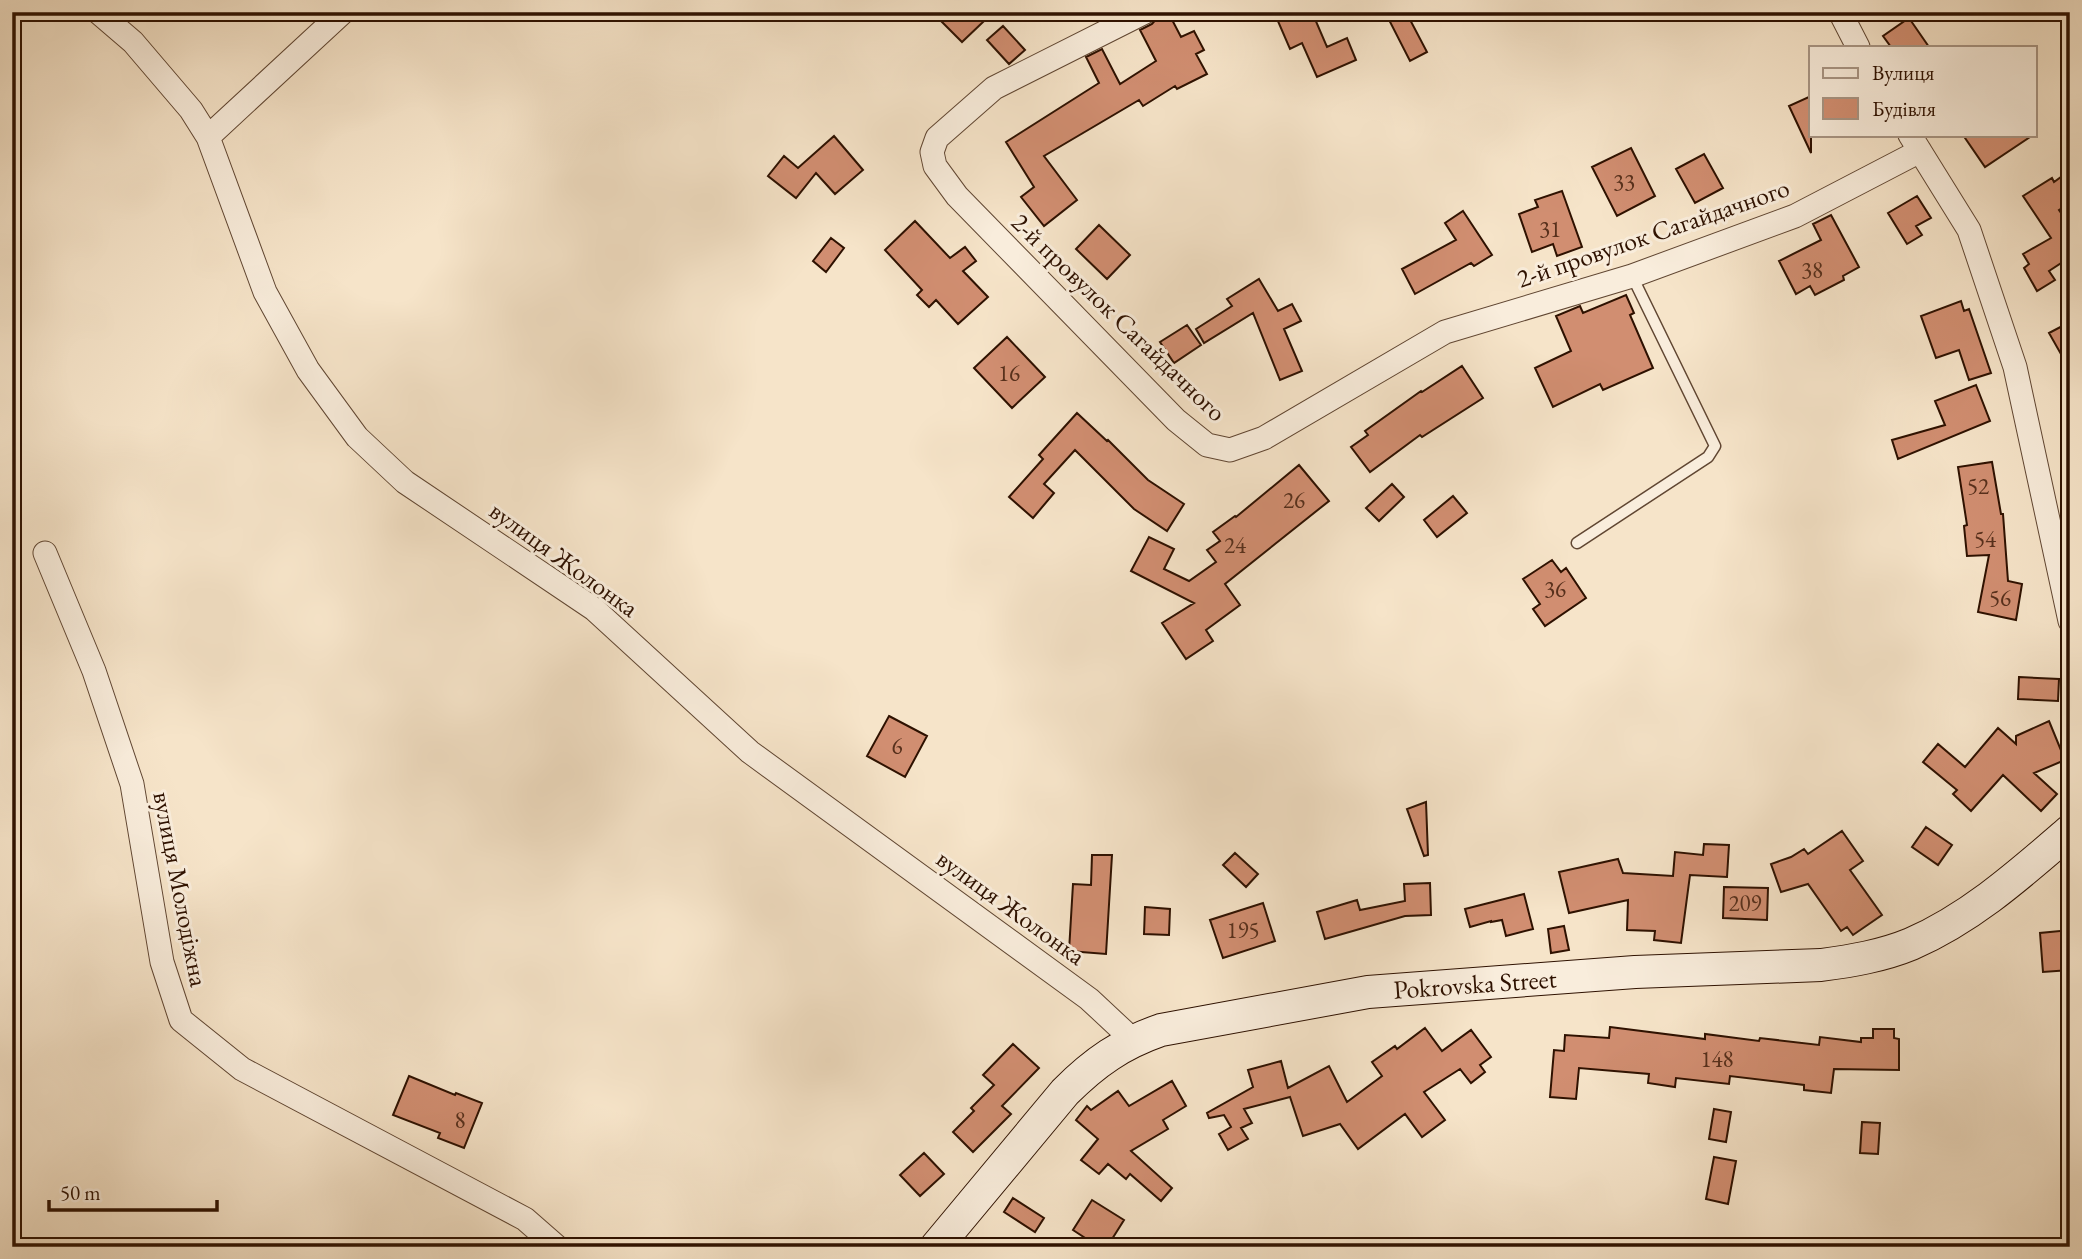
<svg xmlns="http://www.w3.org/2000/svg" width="2082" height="1259" viewBox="0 0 2082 1259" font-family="'EB Garamond',serif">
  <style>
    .building { fill: #d18e71; stroke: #2e1100; stroke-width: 2 }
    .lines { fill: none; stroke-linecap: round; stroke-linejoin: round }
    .lane-casing { stroke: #604632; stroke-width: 13 }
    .street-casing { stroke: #604632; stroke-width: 25 }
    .secondary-casing { stroke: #2e1100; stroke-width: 34 }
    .lane { stroke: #f9eddc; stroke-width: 10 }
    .street { stroke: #f9eddc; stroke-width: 23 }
    .secondary { stroke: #f9eddc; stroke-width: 32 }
    .labels { text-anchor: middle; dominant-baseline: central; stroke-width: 6; stroke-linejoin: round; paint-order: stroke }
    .number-label { font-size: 23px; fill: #57301c }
    .street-label { font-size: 26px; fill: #2e1100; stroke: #f9eddc }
  </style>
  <rect width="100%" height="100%" fill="#f6e4c9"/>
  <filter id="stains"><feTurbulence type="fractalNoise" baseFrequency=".00286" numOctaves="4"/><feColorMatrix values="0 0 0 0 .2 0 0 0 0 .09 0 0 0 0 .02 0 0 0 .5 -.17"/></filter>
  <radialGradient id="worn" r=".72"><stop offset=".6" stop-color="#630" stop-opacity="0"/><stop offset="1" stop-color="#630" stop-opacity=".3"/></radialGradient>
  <path class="building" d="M932,12h40l11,10 -21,20z
    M1168,12l13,25 13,-6 10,19 -8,4 11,20 -30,15 -2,-3 -32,20 -4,-6 -95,56 33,44 -33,26 -23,-29 13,-10 -28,-45 93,-59 -13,-26 16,-8 18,35 36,-23 -16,-31 12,-6 6,-7z
    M1274,12h38l15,35 20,-9 9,22 -39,17 -15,-34 -12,6z
    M1385,12h21l21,40 -17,9z
    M1909,18l20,29h-38l-8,-11z
    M1003,26l22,24 -16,14 -22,-24z
    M1811,96v57l-22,-47z
    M1963,135h70l-48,32z
    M834,136l29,34 -28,24 -19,-21 -20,25 -28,-22 16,-20 14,12z
    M1631,148l24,48 -38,20 -25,-49z
    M1704,154l19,34 -28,15 -19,-34z
    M2061,177l9,13v13l-11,7 11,16v40l-4,-6 -17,11 6,9 -18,11 -13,-23 5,-4 -6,-10 28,-16 -28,-42 29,-18 2,4z
    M1562,191l20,56 -25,9 -4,-12 -21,8 -13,-38 19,-7 -3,-7z
    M1917,196l14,22 -15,8 6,9 -15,9 -19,-31z
    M1463,211l29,44 -18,11 -3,-3 -56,31 -13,-25 54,-29 -11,-17z
    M1831,215l28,52 -16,9 1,4 -29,15 -5,-9 -14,8 -17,-33 42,-21 -8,-16z
    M915,221l35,37 15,-11 11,14 -13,10 25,26 -30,27 -22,-24 -7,7 -12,-12 5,-5 -37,-40z
    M1099,225l31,30 -23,24 -31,-30z
    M831,238l13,10 -18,24 -13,-11z
    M1259,279l19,32 14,-7 9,17 -17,8 18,42 -22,9 -27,-67 -49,30 -8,-14 36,-23 -5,-7z
    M1626,295l8,18 -4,2 23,53 -50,22 -3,-6 -47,23 -18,-39 36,-17 -15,-35 24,-10 3,7z
    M1961,301l3,10 5,-2 22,64 -22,7 -10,-30 -23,8 -15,-42z
    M2070,322v48l-21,-37z
    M1187,325l14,20 -27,18 -14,-21z
    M1007,337l38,40 -33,31 -38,-40z
    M1462,366l21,32 -61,39 -2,-2 -50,37 -19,-25 17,-12 -3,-4 56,-40 1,1z
    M1976,385l14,36 -92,38 -6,-19 53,-15 -10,-24z
    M1077,413l30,28 1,-1 40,40 36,24 -17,27 -33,-22 -59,-59 -31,34 10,9 -21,25 -24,-21 34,-38 -4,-4z
    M1992,462l9,52h2l5,67 14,3 -6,36 -38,-8 11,-57 -22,1 -3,-30 3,-1 -9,-58z
    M1299,465l30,36 -104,83 15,21 -34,25 7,11 -27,18 -24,-36 32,-20 -63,-32 18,-34 25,12 -10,20 25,12 27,-19 -9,-12 13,-9 -7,-9 22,-16 1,1z
    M1392,484l12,13 -25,24 -13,-13z
    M1453,496l14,17 -30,24 -13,-17z
    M1552,560l9,12 5,-4 20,30 -41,28 -12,-17 7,-5 -17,-25z
    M2019,677l40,2 -1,22 -40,-2z
    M889,716l38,20 -22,41 -38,-21z
    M2049,721l16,39 -31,13 23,21 -16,17 -38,-36 -32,36 -18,-17 4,-4 -34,-28 15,-18 27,23 33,-39 18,16v-8z
    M1426,802l2,53 -4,1 -17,-47z
    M1926,827l26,18 -14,20 -26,-18z
    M1842,831l21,30 -13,9 32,45 -29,20 -6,-8 -6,4 -33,-47 -27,8 -10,-28 20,-7 13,-8 4,5z
    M1704,844l25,1 -2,32 -37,-2 -9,68 -27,-3 1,-9 -28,-1 1,-30 -59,13 -10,-41 59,-13 5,14 50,3 2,-24 28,3z
    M1235,853l23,21 -12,13 -23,-22z
    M1092,855h20l-6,99 -37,-3 4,-67 18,1z
    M1430,883l1,32 -26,1 -80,23 -8,-27 40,-12 3,10 45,-9 -1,-17z
    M1724,887l44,1 -1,32 -44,-2z
    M1524,894l9,35 -27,7 -4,-16 -11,2v-1l-21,6 -5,-18z
    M1263,903l12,38 -52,17 -13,-38z
    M1145,907l25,2 -1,26 -25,-1z
    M1564,926l5,24 -18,3 -3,-24z
    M2070,930v40l-27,2 -3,-39z
    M1610,1027l95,12v-5l54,7 1,-3 59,7 1,-8 41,5v-4h12v-9h21v9l5,1v31l-65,-1 -3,24 -27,-3v-5l-74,-9 -1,8 -53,-6 -1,9 -27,-4 1,-9 -70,-6 -3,31 -26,-2 4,-47 10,1 1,-16 44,3z
    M1425,1028l17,23 29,-21 20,27 -11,8 5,7 -14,11 -11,-14 -36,23 21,28 -23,17 -17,-23 -47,35 -18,-25 -37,12 -13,-39 -46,12 8,14 -11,5 7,11 -20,11 -9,-16 12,-7 -7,-12 -15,3 -2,-5 46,-26 -5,-17 33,-9 7,27 41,-22 18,36 35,-26 -10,-14 23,-16 2,3z
    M1013,1044l26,24 -37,38 9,8 -38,38 -20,-20 21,-21 -3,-3 23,-23 -11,-10z
    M409,1076l46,19 1,-2 26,10 -18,45 -26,-10 2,-5 -47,-18z
    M1172,1081l14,25 -23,14 5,9 -37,22 41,37 -11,13 -31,-27 -4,5 -18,-15 -9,10 -18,-14 17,-21 -22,-19 11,-14 4,4 27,-19 11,15z
    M1714,1109l17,3 -5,30 -17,-3z
    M1862,1122l18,1 -2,31 -18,-1z
    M924,1153l20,21 -24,22 -20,-21z
    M1714,1157l22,4 -8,43 -22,-5z
    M1013,1198l31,20 -9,14 -31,-20z
    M1092,1200l32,20 -17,27h-8l-26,-17z"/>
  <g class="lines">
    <defs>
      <path id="lane" d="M1577,543l131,-86 7,-11 -83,-170"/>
      <path id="street" d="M98,12l35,30 58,68 17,27 57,155 43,78 49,67 48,45 189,127 156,143 339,247 44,41
        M1145,12l-151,76 -57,50 -5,14 3,14 22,30 219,224 31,25 23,5 34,-12 181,-106 187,-56 163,-60 125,-65
        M1840,12l18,35
        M1910,135l59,95 46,137 55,254
        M208,137l135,-125
        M45,553l49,118 38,113 30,178 19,58 61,49 283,150 32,28"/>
      <path id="secondary" d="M936,1247l129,-155c30,-30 56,-48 96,-62l207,-38 267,-20 186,-7c30,-4 61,-9 90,-21 60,-26 109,-70 159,-113"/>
    </defs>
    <use href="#lane" class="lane-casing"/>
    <use href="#street" class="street-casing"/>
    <use href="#secondary" class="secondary-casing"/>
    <use href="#lane" class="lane"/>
    <use href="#street" class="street"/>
    <use href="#secondary" class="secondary"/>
  </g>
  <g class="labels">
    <g class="number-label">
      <text x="1624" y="182">33</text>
      <text x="1550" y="229">31</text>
      <text x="1812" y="270">38</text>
      <text x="1009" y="373">16</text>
      <text x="1978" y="486">52</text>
      <text x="1294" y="500">26</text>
      <text x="1985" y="539">54</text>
      <text x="1235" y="545">24</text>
      <text x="1555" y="589">36</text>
      <text x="2000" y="598">56</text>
      <text x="897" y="746">6</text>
      <text x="1745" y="903">209</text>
      <text x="1243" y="930">195</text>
      <text x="1717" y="1059">148</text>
      <text x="460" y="1120">8</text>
    </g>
    <g class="street-label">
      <text transform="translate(1653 233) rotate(-19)">2-й провулок Сагайдачного</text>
      <text transform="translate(1119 317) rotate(44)">2-й провулок Сагайдачного</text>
      <text transform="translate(564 559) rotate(36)">вулиця Жолонка</text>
      <text transform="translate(181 889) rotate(79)">вулиця Молодіжна</text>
      <text transform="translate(1011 907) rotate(36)">вулиця Жолонка</text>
      <text transform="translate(1475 984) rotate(-4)">Pokrovska Street</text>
    </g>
  </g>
  <rect width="2082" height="1259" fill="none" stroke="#f6e4c9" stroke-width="42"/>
  <rect x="14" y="14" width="2054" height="1231" fill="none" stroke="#2e1100" stroke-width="3.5"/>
  <rect x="21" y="21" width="2040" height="1217" fill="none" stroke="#2e1100" stroke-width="2"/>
  <rect x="1809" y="46" width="228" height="91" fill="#f9eddc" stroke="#a89584" stroke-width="2"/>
  <rect x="1823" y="68" width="35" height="10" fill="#f9eddc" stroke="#a89584" stroke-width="2"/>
  <text x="1872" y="80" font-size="21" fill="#2e1100">Вулиця</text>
  <rect x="1823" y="98" width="35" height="21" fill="#d18e71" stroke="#a89584" stroke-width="2"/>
  <text x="1872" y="116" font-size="21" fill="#2e1100">Будівля</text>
  <path d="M49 1200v10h168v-10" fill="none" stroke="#2e1100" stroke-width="3.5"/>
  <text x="60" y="1200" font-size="21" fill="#2e1100" stroke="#f9eddc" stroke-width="5" paint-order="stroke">50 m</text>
  <rect width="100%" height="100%" filter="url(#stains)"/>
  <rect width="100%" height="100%" fill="url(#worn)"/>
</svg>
